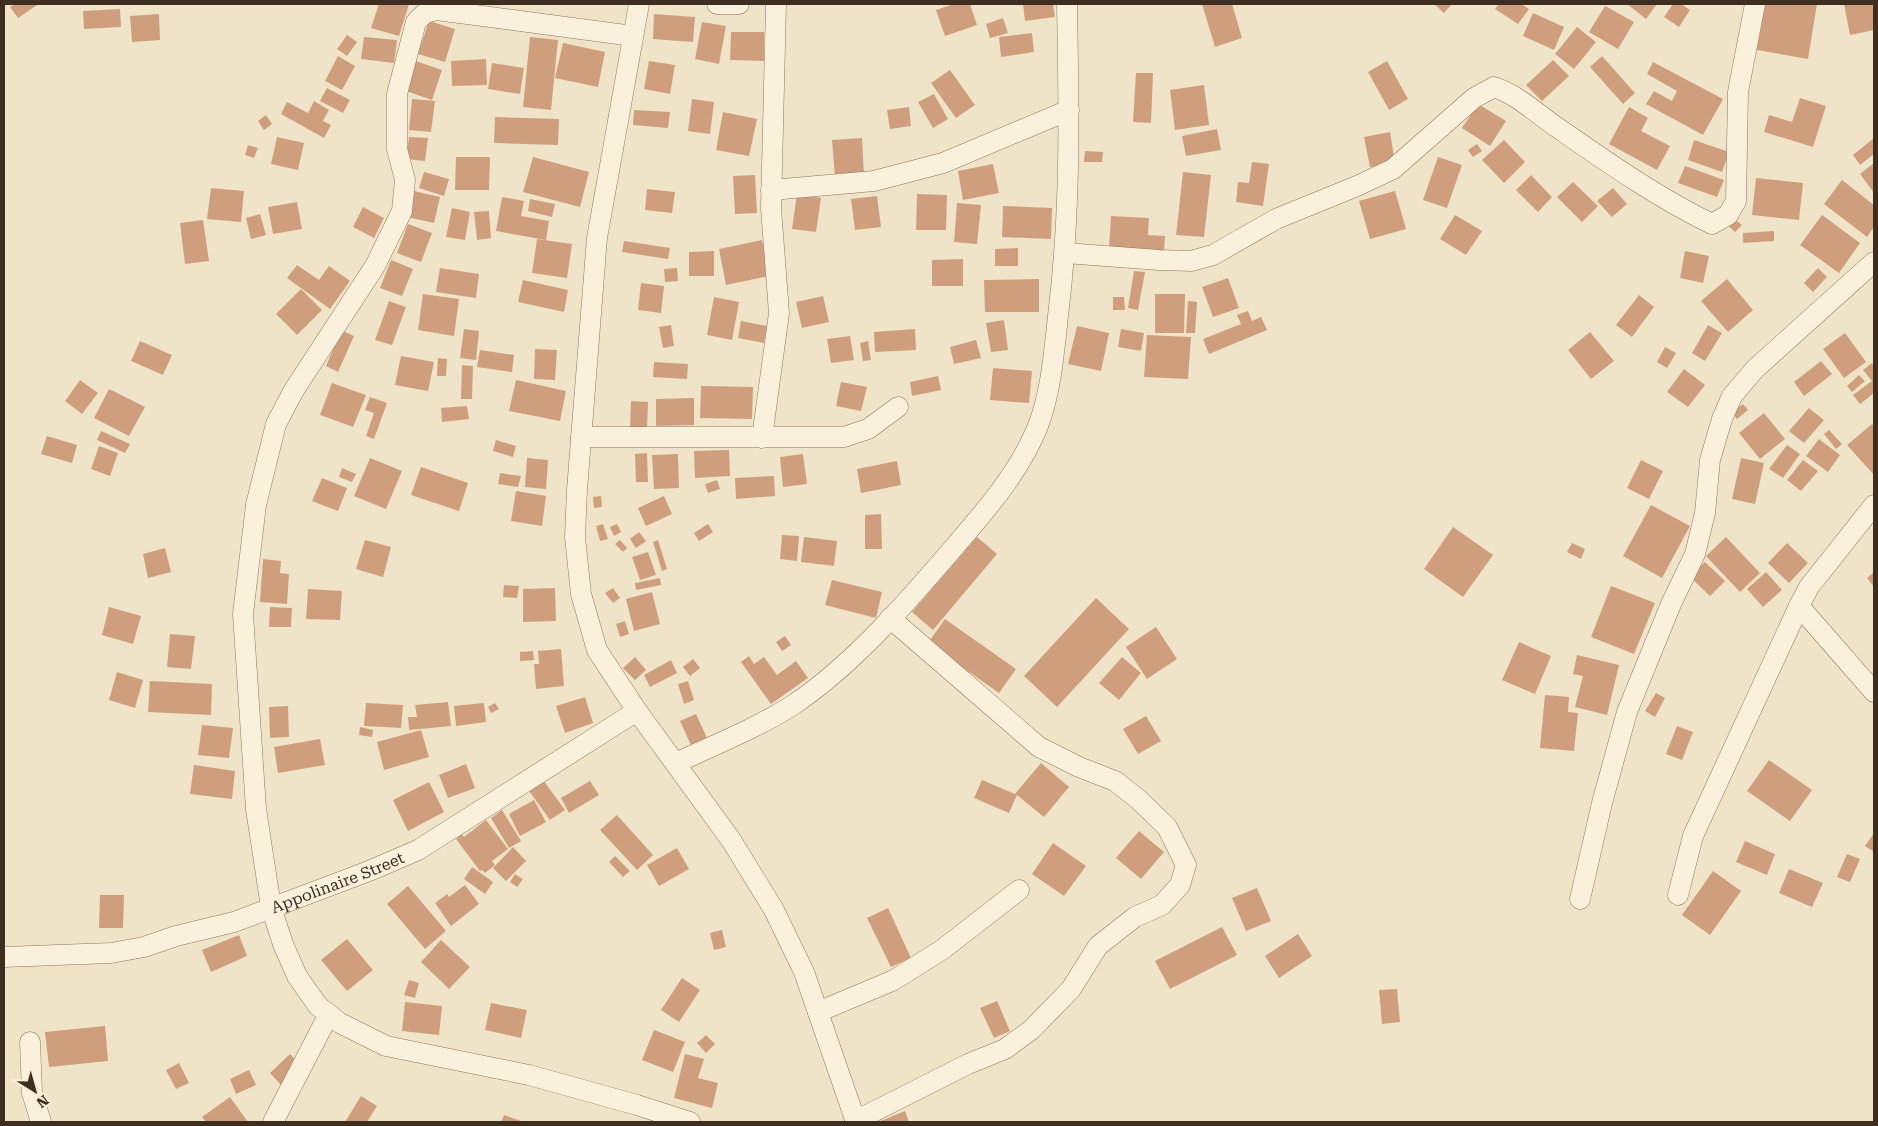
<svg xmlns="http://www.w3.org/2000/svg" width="1878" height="1126" viewBox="0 0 1878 1126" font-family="'Roboto Serif',serif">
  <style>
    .building { fill: #cf9f7d }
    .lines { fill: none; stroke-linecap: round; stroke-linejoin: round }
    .minor-casing { stroke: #8d765c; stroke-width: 21 }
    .minor { stroke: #faf1dc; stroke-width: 20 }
    .labels { text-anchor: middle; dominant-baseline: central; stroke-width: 5; stroke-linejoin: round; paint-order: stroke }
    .street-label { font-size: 16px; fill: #3d2e20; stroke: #f7eed8 }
  </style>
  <rect width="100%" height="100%" fill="#f0e4c8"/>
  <path class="building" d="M15,4h21l1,1 -19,13 -8,-11z
    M379,4h30l-10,32 -28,-8z
    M954,4h16l7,21 -32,11 -9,-26z
    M1023,4h30l2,13 -30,4z
    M1202,4h30l10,34 -27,9z
    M1434,4h18l-8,9z
    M1499,4h22l8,5 -11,15 -23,-15z
    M1627,4h30l-11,15z
    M1673,4h8l9,6 -11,17 -15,-10z
    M1765,4h52l-9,55 -51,-9z
    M1844,4h30v26l-24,5z
    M1605,6l29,16 -16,27 -29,-17z
    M120,9l1,18 -37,2 -1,-18z
    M1533,13l31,14 -10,23 -31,-14z
    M159,14l1,26 -28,2 -2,-26z
    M654,14l41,3 -2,25 -40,-3z
    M1003,18l5,15 -18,5 -4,-14z
    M429,21l26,8 -10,33 -27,-8z
    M702,22l24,4 -7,38 -24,-5z
    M1577,27l19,15 -22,27 -19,-15z
    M731,32h33v29l-34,-1z
    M1032,33l2,19 -33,5 -2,-20z
    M347,35l10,7 -10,14 -10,-7z
    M364,37l33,3 -3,23 -33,-4z
    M530,37l28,3 -7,70 -28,-3z
    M563,43l42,9 -7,35 -43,-9z
    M338,56l17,10 -13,24 -17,-9z
    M1602,56l33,37 -12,11 -33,-37z
    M486,59l1,26 -35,1 -1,-25z
    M413,60l29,10 -10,30 -29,-10z
    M1553,60l16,16 -27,25 -16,-16z
    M649,61l26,4 -5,29 -26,-5z
    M1387,61l21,38 -19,11 -21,-38z
    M1653,62l70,37 -20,36 -57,-31 8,-13 18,10 5,-10 -30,-17z
    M492,63l32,5 -4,26 -32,-5z
    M950,70l25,35 -19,13 -25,-35z
    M1136,73h17l-2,50 -18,-1z
    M1204,85l5,40 -34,5 -5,-40z
    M327,88l23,12 -7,13 -23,-12z
    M934,94l14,25 -15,9 -15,-26z
    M1800,98l26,8 -13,41 -49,-15 5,-17 23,7z
    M412,99l23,2 -4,31 -22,-2z
    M692,99l22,3 -4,32 -22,-3z
    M314,101l15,9 -6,11 8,4 -7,13 -43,-24 6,-12 21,11z
    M1478,104l28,17 -16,25 -28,-18z
    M909,107l2,19 -21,3 -3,-19z
    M1629,107l19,11 -7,13 29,15 -13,24 -48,-26z
    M634,110l36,2 -2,16 -35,-3z
    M723,112l34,7 -8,37 -33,-6z
    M266,115l6,9 -8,6 -6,-9z
    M495,117l64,2 -1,26 -64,-2z
    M1217,129l4,21 -35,6 -4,-20z
    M1390,132l5,31 -25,4 -6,-30z
    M277,137l27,6 -6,27 -27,-6z
    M409,137l19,1 -3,23 -19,-2z
    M862,138l2,38 -29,2 -3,-38z
    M1874,138v16l-14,11 -7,-10z
    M1504,140l21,22 -21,21 -22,-23z
    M1694,140l35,12 -7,20 -34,-12z
    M1477,144l5,7 -9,6 -5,-7z
    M248,145l10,3 -4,10 -9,-3z
    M1085,151l18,1 -1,10h-18z
    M456,157h34l-1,33h-34z
    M533,157l56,15 -9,35 -57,-15z
    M1438,157l24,8 -15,43 -24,-8z
    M1252,162l17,2 -6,42 -27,-4 2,-20 11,1z
    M1874,163v30l-14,-19z
    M993,164l6,29 -36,7 -5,-29z
    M1685,166l39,14 -7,17 -39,-14z
    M424,172l25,7 -5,17 -25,-8z
    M1183,172l28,3 -7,62 -28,-2z
    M755,175l2,38 -22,1 -2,-38z
    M1531,175l21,22 -14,15 -22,-22z
    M1756,178l47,5 -4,37 -47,-5z
    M1842,180l32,25v22l-7,10 -43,-33z
    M1573,182l25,24 -16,16 -25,-25z
    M211,188l33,3 -3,31 -34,-3z
    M1613,188l14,16 -15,13 -15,-16z
    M647,189l28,3 -3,21 -27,-3z
    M414,191l26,6 -6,26 -27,-6z
    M1395,191l11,38 -36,10 -11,-38z
    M797,194l24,4 -5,34 -24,-3z
    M917,194l30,1 -1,35h-30z
    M877,196l4,31 -26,3 -4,-31z
    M502,197l22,4 -3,15 28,5 -3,19 -50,-9z
    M530,199l25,5 -3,13 -24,-6z
    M297,202l5,27 -29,5 -5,-27z
    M957,203l24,2 -4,39 -23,-2z
    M1003,206l49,2 -1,31 -49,-2z
    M363,207l21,11 -10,20 -21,-11z
    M452,208l18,4 -5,28 -19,-3z
    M489,211l2,27 -14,2 -3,-28z
    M260,214l6,21 -15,4 -5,-21z
    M1455,215l27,16 -16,24 -26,-16z
    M1822,215l38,28 -21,30 -39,-28z
    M1111,216l38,2 -1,17 17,1 -1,16 -55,-3z
    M1734,219l8,6 -7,7 -7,-6z
    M203,220l6,41 -24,3 -5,-41z
    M408,224l24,9 -11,29 -24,-9z
    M1774,231v10l-31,2v-10z
    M537,239l35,5 -5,34 -35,-5z
    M762,240l7,36 -43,9 -7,-36z
    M624,241l46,7 -2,11 -46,-7z
    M1018,248v18h-23v-17z
    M714,251v25h-25v-24z
    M1685,251l24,5 -6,27 -23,-5z
    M963,259v27h-31v-26z
    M391,260l22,9 -11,27 -22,-8z
    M297,265l22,15 10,-14 21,15 -20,28 -43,-31z
    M440,268l39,6 -3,24 -40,-6z
    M677,268l1,13 -13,1 -1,-13z
    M1818,268l9,9 -14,15 -9,-9z
    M1134,271l11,1 -7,38 -10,-2z
    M1228,278l11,30 -26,9 -11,-30z
    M1039,279v33h-54l-1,-32z
    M1727,279l26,31 -25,22 -27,-31z
    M523,280l45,10 -4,22 -46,-10z
    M641,283l23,3 -3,27 -23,-3z
    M301,289l21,21 -25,25 -21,-21z
    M423,294l36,5 -5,37 -36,-6z
    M1155,294h30l-1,39h-29z
    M1639,295l15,12 -22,30 -16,-12z
    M823,296l6,26 -27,6 -6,-26z
    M714,297l25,5 -7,38 -25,-5z
    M1113,297h11l1,13h-12z
    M389,301l17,6 -14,38 -17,-5z
    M1188,301l9,1 -2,31h-9z
    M1248,311l4,10 9,-4 6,13 -58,24 -6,-15 38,-15 -4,-9z
    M1004,320l4,30 -17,2 -5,-29z
    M741,321l26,5 -3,17 -26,-5z
    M671,325l3,21 -11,2 -4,-21z
    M1708,325l14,8 -17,28 -13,-8z
    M1077,326l32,7 -8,38 -33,-7z
    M464,329l15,2 -3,29 -16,-2z
    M915,329l1,21 -41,2 -1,-20z
    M1121,329l23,4 -3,18 -23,-4z
    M341,330l13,6 -16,36 -12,-6z
    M1590,332l24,29 -23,18 -23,-29z
    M1845,333l21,29 -22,16 -21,-29z
    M1147,335l44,2 -3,42 -44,-2z
    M850,336l4,24 -23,3 -4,-24z
    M976,340l5,18 -27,6 -4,-17z
    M140,341l32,14 -9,20 -32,-14z
    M868,341l3,19 -8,1 -3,-18z
    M1665,347l11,6 -9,15 -10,-6z
    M535,349l22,1 -2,30 -21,-1z
    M480,350l34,5 -2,17 -35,-5z
    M401,356l33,6 -6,29 -33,-6z
    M438,358l9,1 -1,17h-9z
    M1821,361l11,13 -28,22 -10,-14z
    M654,362l34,2 -1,15 -34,-2z
    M1872,363l2,3v27l-14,11 -7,-9 19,-14 -9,-11z
    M462,365l11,1 -1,33h-11z
    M993,368l39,3 -3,32 -39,-3z
    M1684,369l21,16 -17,22 -21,-15z
    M1859,375l6,6 -13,11 -5,-6z
    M938,376l3,14 -29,6 -2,-14z
    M80,380l18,13 -16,21 -17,-13z
    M516,380l50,11 -6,30 -51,-10z
    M841,382l26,5 -6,24 -25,-5z
    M332,383l34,12 -13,32 -33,-12z
    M701,386l52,1 -1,32 -52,-1z
    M109,389l36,18 -16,29 -35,-18z
    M370,397l17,6 -13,36 -8,-3 8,-23 -9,-3z
    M694,398v27l-38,1v-27z
    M631,401l17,1 -1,28h-17z
    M1743,404l5,6 -11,9 -5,-7z
    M467,406l2,13 -27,3 -1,-14z
    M1809,408l15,12 -20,23 -15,-12z
    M1764,413l21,26 -25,20 -21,-26z
    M1872,424l2,2v49l-27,-30z
    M1829,430l13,14 -6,5 -12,-15z
    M101,431l29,13 -5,9 -28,-13z
    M47,436l30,9 -5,18 -31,-9z
    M1819,439l21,16 -12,17 -22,-16z
    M496,440l20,6 -3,11 -20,-6z
    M1787,445l13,9 -17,24 -14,-9z
    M99,446l19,7 -8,23 -19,-7z
    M729,450l1,26 -35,2 -1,-27z
    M647,453l1,29h-12l-1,-28z
    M678,454l1,34 -25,1 -2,-34z
    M803,454l4,30 -24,3 -3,-30z
    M370,458l32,13 -16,38 -32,-13z
    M527,458l21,2 -2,29 -21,-2z
    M1741,458l23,5 -9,41 -23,-5z
    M1641,460l22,11 -14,28 -22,-11z
    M1803,460l15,11 -17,20 -14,-11z
    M897,461l4,24 -40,8 -4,-24z
    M421,467l47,16 -9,28 -48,-16z
    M342,468l14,6 -4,8 -13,-5z
    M500,473l21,3 -3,11 -20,-3z
    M774,476l1,20 -39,3 -1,-21z
    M322,478l25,10 -9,23 -26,-10z
    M717,480l3,9 -12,4 -3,-9z
    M516,491l30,5 -4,30 -31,-5z
    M601,496l1,11 -8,1 -1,-11z
    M664,496l8,18 -26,12 -8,-18z
    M1651,505l39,21 -28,52 -39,-22z
    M881,514l1,35h-17v-34z
    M603,524l5,15 -8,2 -4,-15z
    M617,524l4,8 -7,4 -4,-9z
    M708,524l5,8 -14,9 -5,-8z
    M1453,527l40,28 -30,42 -39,-28z
    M639,532l7,9 -10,7 -6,-9z
    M782,535l17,1 -2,25 -17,-2z
    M804,537l33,4 -3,25 -33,-4z
    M977,537l20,17 -64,76 -21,-18z
    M1726,537l34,36 -20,19 -34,-36z
    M365,540l26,7 -8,30 -27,-8z
    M620,540l7,8 -4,4 -8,-8z
    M658,540l9,29 -5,2 -9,-29z
    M1572,543l13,6 -4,10 -14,-7z
    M1787,543l21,20 -19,20 -21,-20z
    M165,548l6,24 -23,6 -5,-24z
    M648,552l8,23 -16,5 -8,-23z
    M263,559l18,2 -1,12 9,1 -2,30 -27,-2z
    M1705,562l20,19 -15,15 -20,-19z
    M1766,572l16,18 -19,17 -16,-18z
    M1874,572v15l-7,-9z
    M660,578l1,7 -25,5 -1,-7z
    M832,580l50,12 -6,26 -51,-13z
    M504,585l15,1 -2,12 -14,-1z
    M1611,586l44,17 -21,51 -43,-17z
    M555,588l1,33 -33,1v-33z
    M613,588l7,10 -7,5 -8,-10z
    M308,589l34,2 -2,29 -34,-1z
    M652,592l8,32 -26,7 -8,-32z
    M1096,598l33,31 -72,78 -33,-31z
    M109,607l32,9 -8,28 -31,-9z
    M270,607l22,1 -1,19h-22z
    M945,619l71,50 -17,24 -71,-50z
    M625,621l4,13 -9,3 -4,-13z
    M1156,627l21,32 -30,20 -21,-32z
    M170,634l25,2 -4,33 -24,-2z
    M785,636l6,9 -9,6 -6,-9z
    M1519,642l32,14 -16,38 -33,-14z
    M561,649l3,37 -28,3 -2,-25h5l-1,-13z
    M533,651l1,9 -14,1v-9z
    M1577,655l42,10 -12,50 -32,-8 8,-31 -10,-2z
    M749,656l5,8 10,-7 13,18 19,-14 12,17 -37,26 -30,-42z
    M635,657l11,13 -11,10 -12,-12z
    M1122,657l19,16 -22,27 -20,-17z
    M693,659l7,9 -10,8 -7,-9z
    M671,660l6,13 -27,14 -6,-12z
    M117,672l26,8 -8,28 -26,-8z
    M150,681l62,3 -1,31 -63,-3z
    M688,681l6,19 -10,4 -6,-20z
    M1656,693l9,5 -10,19 -10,-6z
    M1545,695l24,2 -1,15 10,1 -4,38 -34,-3z
    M585,697l8,26 -28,10 -9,-27z
    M448,702l3,24 -42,4 -1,-13h9l-2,-12z
    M366,703l37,2 -2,23 -37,-2z
    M484,703l2,19 -30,4 -2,-20z
    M495,703l4,6 -8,4 -3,-6z
    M288,706l1,31 -19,1 -1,-31z
    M696,714l11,24 -16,7 -11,-24z
    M1146,716l15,25 -23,13 -15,-25z
    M202,725l31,3 -4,30 -31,-3z
    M1677,726l16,6 -11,28 -16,-6z
    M360,727l13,3 -1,7 -13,-2z
    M421,730l8,27 -45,13 -7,-28z
    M320,739l5,26 -47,8 -4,-26z
    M1769,760l43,30 -22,31 -43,-30z
    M1041,763l28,24 -25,30 -27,-22 -8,18 -35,-15 8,-18 33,14z
    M466,764l9,24 -27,10 -9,-23z
    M194,765l41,6 -3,28 -42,-5z
    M541,777l24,33 -15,10 -23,-32z
    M590,781l9,14 -30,18 -8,-15z
    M429,782l15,30 -36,19 -15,-31z
    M534,800l12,22 -26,14 -11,-22z
    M502,810l19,31 -12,7 -18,-30z
    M617,815l36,40 -16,15 -37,-40z
    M486,820l22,29 -16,12 3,4 -10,8 -3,-3 -2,1 -24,-32 6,-5 2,3z
    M1139,831l25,21 -23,27 -25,-21z
    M1874,833v19l-9,-6z
    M1745,841l30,13 -8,21 -31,-13z
    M1053,843l33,23 -22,30 -32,-22z
    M513,847l13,14 -20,20 -13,-13z
    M677,848l12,21 -30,17 -12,-21z
    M1847,854l13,5 -10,23 -13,-5z
    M615,856l15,15 -7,6 -14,-15z
    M472,867l21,15 -8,12 -21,-15z
    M1789,869l34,14 -11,24 -33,-14z
    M1713,871l28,20 -31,44 -28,-20z
    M515,874l8,5 -6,8 -7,-5z
    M465,885l14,19 -28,22 -16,-23 12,-9 2,3z
    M408,886l38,45 -21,18 -38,-45z
    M1257,888l14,33 -25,10 -14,-33z
    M100,895h24l-1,33h-24z
    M888,908l23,50 -20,9 -24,-49z
    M1222,927l15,28 -67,34 -15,-28z
    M722,930l4,17 -12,3 -4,-17z
    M1298,934l14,22 -33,22 -14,-22z
    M239,935l8,21 -36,16 -9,-22z
    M347,939l26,31 -26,21 -26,-31z
    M441,940l29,27 -21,22 -28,-27z
    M682,978l18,12 -21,32 -18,-12z
    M409,980l10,3 -4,15 -11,-3z
    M1397,989l3,33 -18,2 -3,-34z
    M997,1001l13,30 -16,7 -14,-30z
    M405,1002l37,4 -3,29 -37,-4z
    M491,1003l36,7 -6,28 -36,-8z
    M105,1026l3,35 -59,6 -4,-35z
    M654,1030l31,12 -12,30 -31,-12z
    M706,1035l9,9 -9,9 -9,-10z
    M290,1054l11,12 -20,19 -11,-12z
    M685,1054l19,5 -6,19 20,5 -6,25 -38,-10z
    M179,1063l10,20 -13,6 -10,-19z
    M249,1070l7,15 -20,9 -6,-15z
    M361,1096l16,10 -10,16h-22z
    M230,1097l18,25h-42l-4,-5z
    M905,1111l4,11h-31z
    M504,1115l20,7h-23z"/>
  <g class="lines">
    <defs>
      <g id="minor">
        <path d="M639,4l-42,234 -20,252 -2,47 6,57 16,56 40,61 94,129 43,70 30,62 52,150"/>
        <path d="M717,4h22"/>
        <path d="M633,36l-196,-26 -12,3 -9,9 -19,72v55l8,31 -3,31 -27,55 -81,124 -18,34 -20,81 -13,109 13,195 15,98 12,37 14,32 21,30 22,17 46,23 143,29 108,30 53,17"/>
        <path d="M771,190l103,-9 69,-18 126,-53"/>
        <path d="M1065,253l94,7 32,1 22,-6 63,-36 81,-33 36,-17 81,-71 20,-11c24,8 43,27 64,41 49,34 100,70 154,96l16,-9 8,-14 2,-109 17,-88"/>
        <path d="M581,437h263l24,-8 30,-22"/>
        <path d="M762,438l17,-125 -8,-105 5,-204"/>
        <path d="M1799,606l75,86"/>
        <path d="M676,763c38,-18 81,-35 117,-58 60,-40 116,-105 163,-160 31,-36 64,-74 82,-119 13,-34 16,-73 20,-110 13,-106 11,-205 9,-312"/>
        <path d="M1678,895l15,-59 106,-230 10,-19 65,-82"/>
        <path d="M1580,899l22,-96 25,-91 44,-108 24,-50 10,-41 5,-53 12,-41 10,-23 23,-27 119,-107"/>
        <path id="s1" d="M4,957l107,-4 33,-6 32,-11 58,-14 135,-51 49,-21 219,-139"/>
        <path d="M818,1012l76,-32 49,-31 76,-59"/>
        <path d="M30,1042l2,51 9,29"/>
        <path d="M855,1121l113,-57 37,-15 26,-19 40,-41 27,-43 37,-29 27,-12 18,-20 6,-20 -19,-38 -29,-28 -23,-18 -36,-14 -40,-20 -149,-129"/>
        <path d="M273,1122l56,-108"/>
      </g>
    </defs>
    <use href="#minor" class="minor-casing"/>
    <use href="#minor" class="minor"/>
  </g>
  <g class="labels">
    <g class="street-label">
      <text stroke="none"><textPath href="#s1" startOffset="345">Appolinaire Street</textPath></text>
    </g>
  </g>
  <rect width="1878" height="1126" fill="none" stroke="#3d2e20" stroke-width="10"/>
  <g transform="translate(35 1091) rotate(143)" stroke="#f7eed8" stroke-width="4" paint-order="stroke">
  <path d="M0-4L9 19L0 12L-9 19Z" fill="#3d2e20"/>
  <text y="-8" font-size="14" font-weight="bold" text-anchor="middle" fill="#3d2e20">N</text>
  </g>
</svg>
